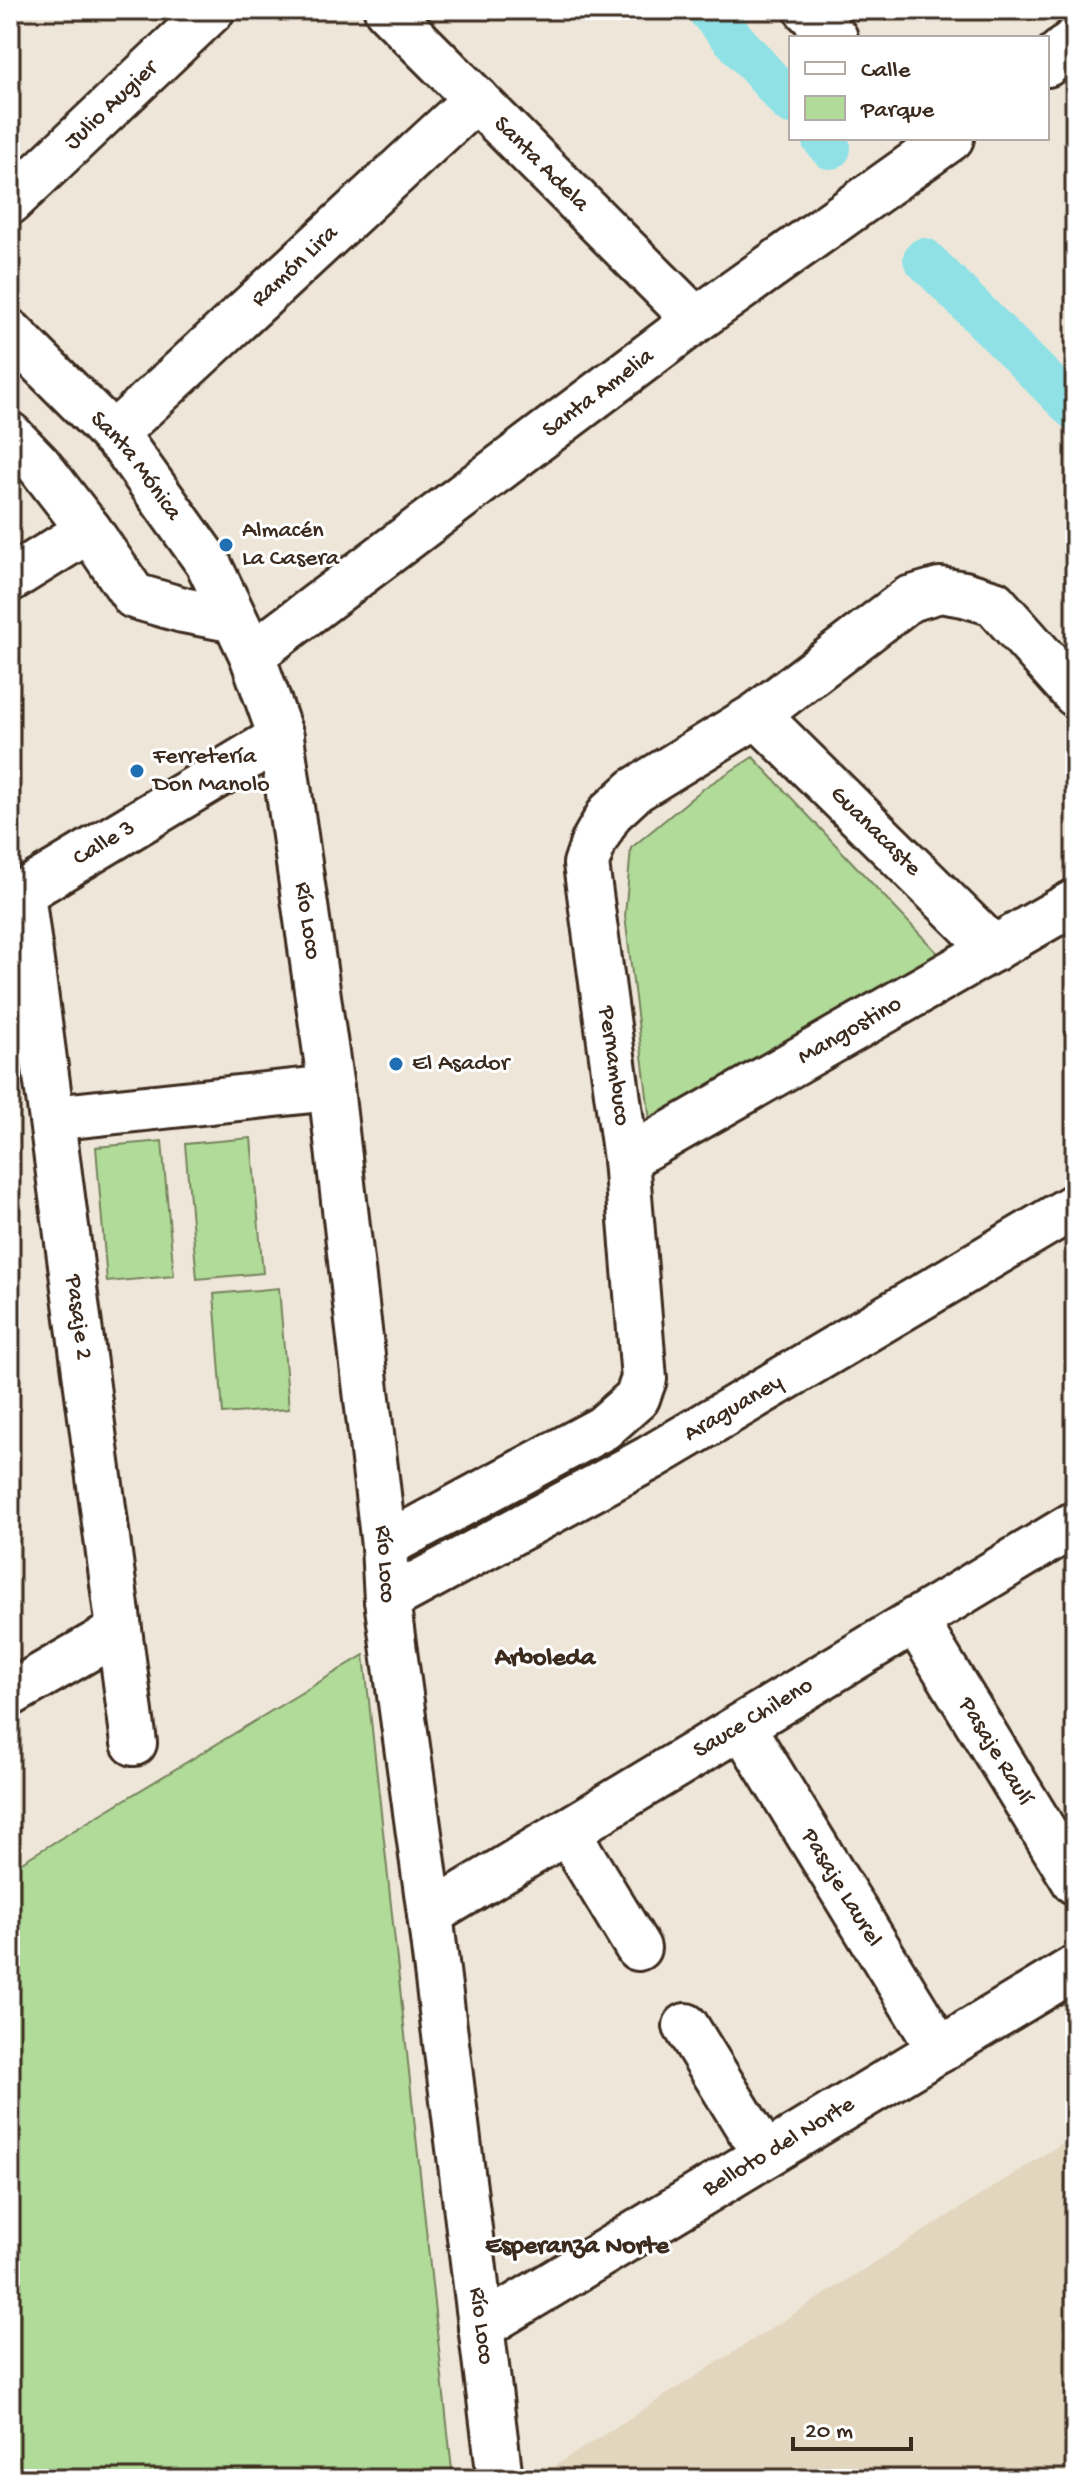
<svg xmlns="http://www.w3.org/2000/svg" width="1085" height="2489" viewBox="0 0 1085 2489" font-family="'Gochi Hand',sans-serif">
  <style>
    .built { fill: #e3d6be }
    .green { fill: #b0db99; stroke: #76825c; stroke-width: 2 }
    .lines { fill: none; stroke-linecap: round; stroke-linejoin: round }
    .canal { stroke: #8fe1e6; stroke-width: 42 }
    .minor-casing { stroke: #3b2a1e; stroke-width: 50 }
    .minor { stroke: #fff; stroke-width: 44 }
    .poi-dot { fill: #1f6fb2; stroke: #fff; stroke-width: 3 }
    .labels { text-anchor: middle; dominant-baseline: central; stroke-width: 6; stroke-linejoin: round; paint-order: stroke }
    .street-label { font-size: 24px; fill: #3b2a1e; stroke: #fff }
    .poi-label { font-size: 24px; fill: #3b2a1e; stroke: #fff; text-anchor: start }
    .neighbourhood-label { font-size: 26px; font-weight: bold; fill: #3b2a1e; stroke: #fff }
  </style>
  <rect width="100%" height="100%" fill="#eee7d9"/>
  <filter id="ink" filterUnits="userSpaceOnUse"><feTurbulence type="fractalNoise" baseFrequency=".0125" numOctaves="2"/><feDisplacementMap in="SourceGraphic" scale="16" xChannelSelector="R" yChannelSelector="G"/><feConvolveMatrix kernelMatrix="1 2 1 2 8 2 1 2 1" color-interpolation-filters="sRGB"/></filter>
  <g filter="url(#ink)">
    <path class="built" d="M1075,2135v344h-538v-2z"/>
    <path class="green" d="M753,757l194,206 -296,166 -26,-213 6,-68 73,-60z
      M251,1138l12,135 -66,6 -12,-135z
      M162,1141l12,135 -67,6 -11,-135z
      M279,1288l10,121 -66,5 -9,-120z
      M364,1655l89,824h-443v-610z"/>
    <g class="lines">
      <path class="canal" d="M708,10l83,94
        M822,138l8,10
        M924,259l151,151"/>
      <defs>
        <g id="minor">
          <path id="s1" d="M387,10l309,310"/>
          <path d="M807,10l28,28"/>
          <path d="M1047,64l28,-24"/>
          <path id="s2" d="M10,202l202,-192"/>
          <path id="s3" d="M10,332l115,115 83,116 44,92 29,82 50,351 53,458 3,54 43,314 70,565"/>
          <path d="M10,435l28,29 51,66 45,66 49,14 52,10"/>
          <path id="s4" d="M113,435l363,-336"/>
          <path d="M10,579l79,-49"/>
          <path id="s5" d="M252,655l444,-335 255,-182"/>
          <path id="s6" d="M757,715l237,234"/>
          <path id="s7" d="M22,893l112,850"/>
          <path id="s8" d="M10,900l271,-163"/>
          <path d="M52,1118l279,-30"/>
          <path id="s9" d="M626,1159l449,-257"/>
          <path d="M384,1546l219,-118 34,-30 7,-19 -18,-220 -40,-295 8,-23 16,-28 25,-23 122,-75 152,-116 31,-9 24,4 30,9 81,91"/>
          <path id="s10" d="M387,1600l263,-142 425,-252"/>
          <path id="s11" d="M915,1620l160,262"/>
          <path d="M10,1694l109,-63"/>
          <path id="s12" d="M742,1726l198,324"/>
          <path d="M567,1831l71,117"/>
          <path id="s13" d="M430,1914l645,-390"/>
          <path d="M686,2026l79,129"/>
          <path id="s14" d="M481,2327l594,-359"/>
        </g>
      </defs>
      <use href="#minor" class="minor-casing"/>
      <use href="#minor" class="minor"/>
    </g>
  </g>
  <g class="poi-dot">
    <circle cx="226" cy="545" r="8"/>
    <circle cx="137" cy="771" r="8"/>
    <circle cx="396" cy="1064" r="8"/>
  </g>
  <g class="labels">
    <g class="street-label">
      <text stroke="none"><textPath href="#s2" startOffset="140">Julio Augier</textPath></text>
      <text stroke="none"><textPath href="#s1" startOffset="218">Santa Adela</textPath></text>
      <text stroke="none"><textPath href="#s4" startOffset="248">Ramón Lira</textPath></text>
      <text stroke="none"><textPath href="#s5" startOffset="434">Santa Amelia</textPath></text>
      <text stroke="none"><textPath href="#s3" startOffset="184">Santa Mónica</textPath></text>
      <text stroke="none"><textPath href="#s6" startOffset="166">Guanacaste</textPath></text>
      <text stroke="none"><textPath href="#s8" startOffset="110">Calle 3</textPath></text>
      <text stroke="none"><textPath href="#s3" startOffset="680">Río Loco</textPath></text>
      <text stroke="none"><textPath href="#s9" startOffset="258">Mangostino</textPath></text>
      <text transform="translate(613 1066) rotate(82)">Pernambuco</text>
      <text stroke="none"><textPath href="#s7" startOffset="428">Pasaje 2</textPath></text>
      <text stroke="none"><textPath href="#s10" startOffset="396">Araguaney</textPath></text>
      <text stroke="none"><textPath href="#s3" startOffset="1328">Río Loco</textPath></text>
      <text stroke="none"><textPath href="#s13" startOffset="378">Sauce Chileno</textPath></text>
      <text stroke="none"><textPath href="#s11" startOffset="154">Pasaje Raulí</textPath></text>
      <text stroke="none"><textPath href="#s12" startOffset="190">Pasaje Laurel</textPath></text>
      <text stroke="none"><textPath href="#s14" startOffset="348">Belloto del Norte</textPath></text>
      <text stroke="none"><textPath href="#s3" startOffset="2096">Río Loco</textPath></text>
    </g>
    <g class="poi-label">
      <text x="242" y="531">Almacén<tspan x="242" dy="28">La Casera</tspan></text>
      <text x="153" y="757">Ferretería<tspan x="153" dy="28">Don Manolo</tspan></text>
      <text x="412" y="1064">El Asador</text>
    </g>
    <g class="neighbourhood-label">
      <text x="545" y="1659">Arboleda</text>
      <text x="577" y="2247">Esperanza Norte</text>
    </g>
  </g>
  <rect width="1085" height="2489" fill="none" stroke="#fff" stroke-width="40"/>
  <rect x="20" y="20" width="1045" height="2449" fill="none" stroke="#3b2a1e" stroke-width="3" filter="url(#ink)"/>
  <rect x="789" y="36" width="260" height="104" fill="#ffffff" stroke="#b1aaa5" stroke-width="2"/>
  <rect x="805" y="62" width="40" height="12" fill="#ffffff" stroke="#b1aaa5" stroke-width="2"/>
  <text x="861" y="76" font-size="24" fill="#3b2a1e">Calle</text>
  <rect x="805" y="96" width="40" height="24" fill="#b0db99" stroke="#b1aaa5" stroke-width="2"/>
  <text x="861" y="116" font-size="24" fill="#3b2a1e">Parque</text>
  <path d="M793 2437v12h118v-12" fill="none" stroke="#3b2a1e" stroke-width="4"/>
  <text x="805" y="2437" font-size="24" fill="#3b2a1e" stroke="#ffffff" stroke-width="6" paint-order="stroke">20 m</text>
</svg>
